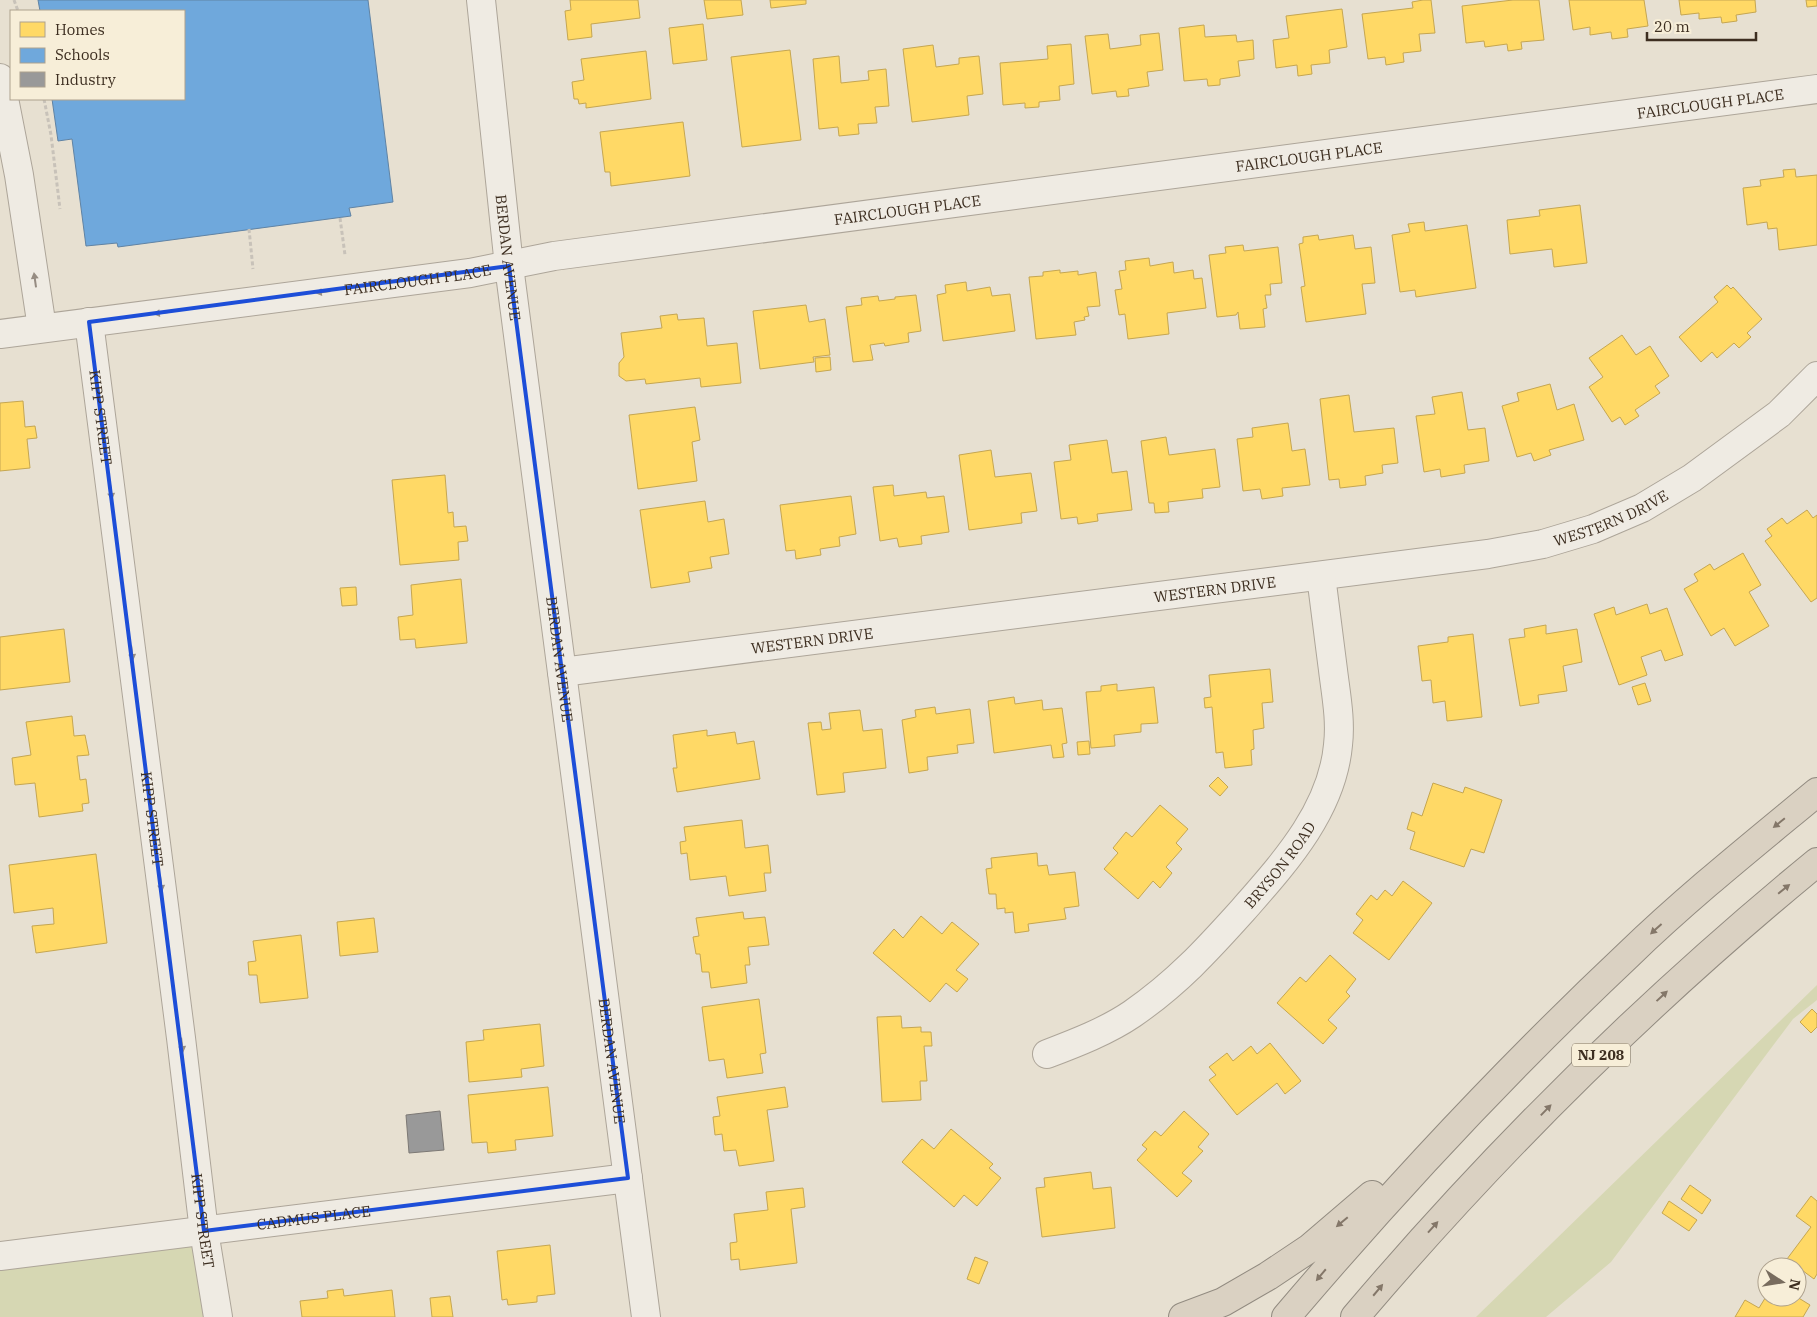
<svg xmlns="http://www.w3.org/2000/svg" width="1817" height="1317" viewBox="0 0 1817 1317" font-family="'IBM Plex Serif',serif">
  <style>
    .green { fill: #d6d7b3 }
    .homes { fill: #ffd966; stroke: #c5a651 }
    .schools { fill: #6fa8dc; stroke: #6083a4 }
    .industry { fill: #999; stroke: #7d7975 }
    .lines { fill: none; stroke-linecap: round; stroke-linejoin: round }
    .minor-casing { stroke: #ada599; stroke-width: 30 }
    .highway-casing { stroke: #928b80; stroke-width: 30 }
    .path { stroke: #c8c2b9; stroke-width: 3; stroke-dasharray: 4 2.5; stroke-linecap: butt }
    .minor { stroke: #efebe3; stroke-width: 28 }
    .highway { stroke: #dad1c2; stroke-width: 28 }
    .oneway { fill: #968c82 }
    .oneway2 { fill: #847769 }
    .marked { fill: none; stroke: #1d4ed8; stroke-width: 4; stroke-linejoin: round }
    .labels { text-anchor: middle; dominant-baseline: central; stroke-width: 5; stroke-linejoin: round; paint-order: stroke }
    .shield { fill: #f7eed8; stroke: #756857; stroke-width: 1 }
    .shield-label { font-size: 14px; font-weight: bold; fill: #3d2e20 }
    .street-label { font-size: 15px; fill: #3d2e20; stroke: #f7eed8 }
  </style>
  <rect width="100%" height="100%" fill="#e7e0d1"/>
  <path class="green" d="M1817,985v15l-24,19 -182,243 -65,55h-70z
    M204,1231l14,86h-218v-61z"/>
  <path class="homes" d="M570,0h68l2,18 -49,6 1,13 -24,3 -3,-29 6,-1z
    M704,0h37l2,15 -36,4z
    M770,0h36v4l-35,4z
    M1423,0h8l4,33 -16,1 2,17 -18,2 1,9 -18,3 -1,-8 -17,2 -6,-45 51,-6 -1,-6z
    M1513,0h26l5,40 -23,2 1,7 -14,2 -1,-7 -22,3 -1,-6 -18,2 -4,-37z
    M1569,0h75l4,26 -21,3 1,8 -16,2 -1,-7 -21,3v-8l-17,3z
    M1679,0h76l1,12 -20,3 1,6 -15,2 -1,-6 -22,2v-6l-18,2z
    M1806,0h11v6l-10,1z
    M1342,9l5,38 -18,3 1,13 -19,2 1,9 -14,2 -1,-11 -21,3 -3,-28 16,-2 -3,-22z
    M703,24l4,36 -34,4 -4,-36z
    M1204,25l1,12 31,-2 1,7 16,-2 1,19 -16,2 2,15 -20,3v6l-12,1 -1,-7 -23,2 -5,-53z
    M1159,33l4,37 -16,2 2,14 -21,3 1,7 -12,1 -1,-6 -24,3 -7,-58 23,-2 2,15 31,-4 -1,-10z
    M1071,44l3,40 -15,2 1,14 -21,2v5l-14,1v-5l-22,2 -3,-42 48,-4 -1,-13z
    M933,45l3,22 23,-3v-6l20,-2 4,38 -16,2 2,19 -57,7 -9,-73z
    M790,50l11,90 -59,7 -11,-90z
    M646,51l5,48 -65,9v-5l-7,1 -1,-5h-4l-2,-17 12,-2 -3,-21z
    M839,56l2,27 28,-3 -1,-9 18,-2 3,37 -14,1 2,16 -19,1 1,10 -20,2 -1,-9 -19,2 -6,-70z
    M683,122l7,54 -79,10 -1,-14h-5l-5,-40z
    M1795,169l1,8 21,-2v70l-38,5 -2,-22 -9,1 -1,-7 -20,3 -4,-37 18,-2 -1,-6 24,-3 -1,-7z
    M1580,205l7,58 -33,4 -2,-18 -42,5 -3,-34 33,-4 -1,-6z
    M1424,222l1,9 42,-6 9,63 -60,9 -1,-7 -15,2 -8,-57 18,-3 -2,-8z
    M1318,235l1,5 34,-5 2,14 16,-2 4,36 -13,1 4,30 -60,8 -5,-35 4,-1 -6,-42 4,-1v-6z
    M1243,245l1,6 34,-4 4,36 -12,1 1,11h-6l2,13 -4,1 2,18 -25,2 -2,-17 -2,3 -19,2 -8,-62 17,-2 -1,-6z
    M1149,258l1,8 23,-4 1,11 19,-3 1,9 8,-1 4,30 -39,5 2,21 -41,5 -3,-25 -6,1 -4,-25 7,-1 -3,-18 7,-1 -1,-9z
    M1060,270v3l18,-2v4l18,-3 4,34 -13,1 2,9 -5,1 1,3 -11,2 2,13 -40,4 -7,-62 14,-1v-4z
    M966,282l1,9 23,-4 2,9 18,-2 5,37 -72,10 -6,-46 9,-2 -1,-8z
    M1727,285l4,4 2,-2 29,32 -15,14 4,4 -12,11 -5,-5 -17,15 -5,-6 -11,10 -22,-25 39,-35 -4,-5z
    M916,295l5,36 -13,2 1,9 -24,4 -1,-3 -14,2 3,15 -20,2 -7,-55 16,-2 -1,-7 17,-2 1,5 16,-2v-2z
    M806,305l3,17 16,-3 5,36 -17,2 1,5 -54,7 -7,-58z
    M677,314l1,6 26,-2 3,28 30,-3 4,40 -40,4 -1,-9 -54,6 -1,-5 -19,2 -7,-5v-13l5,-6 -3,-24 41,-5 -2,-12z
    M1622,335l14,20 14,-9 19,30 -14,10 5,7 -25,17 4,6 -14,9 -5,-8 -8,5 -23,-35 14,-10 -14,-19z
    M830,357l1,13 -15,2 -1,-14z
    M1550,384l7,26 17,-6 10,36 -35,10 2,5 -17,6 -3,-8 -14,4 -15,-51 17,-5 -2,-8z
    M1462,392l6,38 17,-2 4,33 -25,4 1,8 -24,4 -1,-8 -16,3 -8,-56 19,-2 -3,-17z
    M1349,395l5,37 40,-4 4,35 -16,2 1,8 -18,3 1,9 -26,3 -1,-9 -10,1 -9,-81z
    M23,401l2,26 10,-1 2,12 -10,1 3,29 -30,3v-68z
    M695,407l5,33 -8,2 5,39 -59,8 -9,-74z
    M1288,423l4,28 13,-2 5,36 -28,3 1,8 -21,3 -2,-10 -17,2 -6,-52 16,-2 -1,-9z
    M1166,437l3,18 46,-6 5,38 -18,2 1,9 -35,4 1,10 -14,1 -1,-10h-5l-8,-62z
    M1107,440l5,33 15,-2 5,39 -35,4 1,7 -20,3 -1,-7 -16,2 -7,-57 17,-2 -2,-15z
    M991,450l4,27 36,-4 6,38 -16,2 1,10 -53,7 -10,-75z
    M445,475l3,38 5,-1 1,15 12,-1 2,15 -10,1 1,18 -59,5 -8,-85z
    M893,485l1,11 32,-4 1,6 17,-2 5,36 -28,4 1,8 -23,3 -2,-9 -17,3 -7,-54z
    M851,496l5,38 -17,3 1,9 -20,3 1,6 -25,4 -1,-9 -9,1 -6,-46z
    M705,501l3,21 16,-3 5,35 -19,3 2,11 -24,4 2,10 -39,6 -11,-78z
    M1807,510l6,8 4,-3v83l-6,4 -46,-61 7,-5 -5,-7 15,-11 5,6z
    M1743,553l18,32 -12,7 20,34 -34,20 -11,-18 -13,8 -27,-47 14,-8 -4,-7 16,-10 4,6z
    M461,579l6,64 -51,5 -1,-9 -15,1 -2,-23 15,-2 -2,-30z
    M356,587l1,18 -15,1 -2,-18z
    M1647,604l3,10 17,-6 16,47 -18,6 -4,-11 -20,7 6,18 -28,10 -25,-71 20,-7 2,8z
    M1546,625v9l31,-5 5,33 -19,4 4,25 -29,4 1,8 -19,3 -11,-67 16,-2 -1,-8z
    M64,629l6,53 -70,8v-53z
    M1473,634l9,83 -35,4 -2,-20 -12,2 -2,-23 -9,1 -4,-35 30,-4v-5z
    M1270,669l3,33 -11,1 2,25 -11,2 1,19 -3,1 1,15 -27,3 -2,-16 -7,1 -4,-46 -7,1 -1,-10 7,-1 -2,-22z
    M1645,683l6,18 -13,4 -6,-18z
    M1117,684v7l37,-4 4,36 -17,1v8l-27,3 1,11 -24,2 -5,-56 15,-1v-5z
    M1014,697l1,7 27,-4 1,10 19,-2 5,35 -5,1 2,13 -11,1 -2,-13 -57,8 -6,-52z
    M935,707l1,7 34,-5 4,34 -17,2 1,8 -31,4 1,13 -19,3 -7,-53 14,-3 -1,-7z
    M860,710l3,21 19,-2 4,39 -43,5 2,19 -28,3 -9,-72 13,-1 1,8 9,-1 -2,-16z
    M72,716l2,20 11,-1 4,20 -12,1 3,24 6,-1 3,24 -7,1 1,7 -44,6 -4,-34 -20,2 -3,-27 19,-3 -5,-33z
    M707,730v6l28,-4 2,12 17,-3 6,38 -83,13 -4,-24h4l-4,-33z
    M1089,741l1,13 -12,1 -1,-13z
    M1218,777l10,10 -8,9 -11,-10z
    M1433,783l30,10 2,-6 37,13 -18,53 -13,-4 -7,18 -54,-18 5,-17 -8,-3 5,-17 10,4z
    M1160,805l28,24 -12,14 6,6 -16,18 6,6 -12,15 -7,-7 -15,18 -34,-30 14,-16 -5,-5 13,-16 6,5z
    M742,820l3,28 23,-3 3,28h-7l2,18 -37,5 -3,-20 -36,4 -3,-27 -6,1 -1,-12 6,-1 -2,-14z
    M1037,853l1,13 9,-1 2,10 26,-3 4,34 -15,2 2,11 -38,5 1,7 -14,2 -2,-21 -8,1v-5l-8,1 -1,-15h-7l-3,-25 6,-1 -1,-10z
    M96,854l11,89 -71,10 -4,-27 22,-2 -1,-16 -39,5 -5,-48z
    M1403,881l29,22 -43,57 -36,-27 10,-13 -7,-6 15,-19 6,5 8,-10 7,6z
    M743,912l1,7 21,-2 4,28 -21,2 2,18h-5l2,18 -36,5 -2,-16h-7l-2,-18h-4l-3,-17 6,-1 -3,-18z
    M921,916l21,18 10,-12 27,22 -23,26 12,9 -11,13 -11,-9 -16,19 -57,-49 21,-24 9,9z
    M374,918l4,34 -38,4 -3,-34z
    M301,935l7,63 -48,5 -3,-28h-8l-1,-13 8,-1 -3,-20z
    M1330,955l26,24 -10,13 4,4 -22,24 9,8 -14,16 -46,-41 23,-26 6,5z
    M759,999l7,54 -6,1 3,19 -36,5 -3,-19 -15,2 -7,-54z
    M1812,1009l5,5v13l-6,6 -11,-11z
    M901,1016l1,12 19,-1v5h10l1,14h-8l3,35h-7l1,19 -39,2 -5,-85z
    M540,1024l4,42 -23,3 1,8 -53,5 -3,-40 18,-2 -1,-10z
    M1270,1043l31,38 -16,13 -8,-11 -40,32 -28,-35 7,-5 -7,-8 18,-14 6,8 18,-15 6,8z
    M548,1087l5,49 -38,4 1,10 -28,3 -1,-11 -15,1 -4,-48z
    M785,1087l3,20 -21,3 7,51 -35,5 -3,-16 -12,1 -2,-17 -7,1 -2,-18 7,-1 -3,-19z
    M1184,1111l25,23 -11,13 5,4 -21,22 10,8 -15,16 -40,-37 10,-11 -5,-4 13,-14 6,5z
    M951,1129l42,35 -4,4 12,10 -24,28 -13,-11 -10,12 -52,-45 20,-23 12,10z
    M1091,1172l2,17 18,-2 4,41 -73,9 -6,-49 9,-1 -1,-9z
    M1690,1185l21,15 -9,14 -21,-15z
    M803,1188l2,19 -14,2 6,54 -57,7 -1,-11 -8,1 -1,-17 7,-1 -3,-28 34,-4 -2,-18z
    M1811,1196l6,5v73l-3,5 -27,-20 24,-32 -15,-11z
    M1669,1201l28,19 -8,11 -27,-18z
    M550,1245l5,49 -18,2v6l-29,3 -1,-6 -5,1 -5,-49z
    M975,1257l13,5 -9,22 -12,-5z
    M343,1289l1,7 48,-6 3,27h-93l-2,-16 28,-3 -1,-7z
    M1767,1295v2h30l13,8 -7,12h-68l10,-17 14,8z
    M450,1296l3,21h-21l-2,-19z"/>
  <path class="schools" d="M38,0h330l25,202 -44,6 2,8 -233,31 -1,-4 -31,3 -14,-107 -14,2 -6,-42h132v-88h-144z"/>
  <path class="industry" d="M440,1111l4,39 -35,3 -3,-38z"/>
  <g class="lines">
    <defs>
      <g id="minor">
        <path id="s1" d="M481,0l28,266 137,1051"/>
        <path d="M0,78l19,97 23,153"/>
        <path id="s2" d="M89,322l92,716 23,193 14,86"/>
        <path id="s3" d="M0,334l470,-61 84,-17 1263,-167"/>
        <path id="s4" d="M562,672l926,-118 55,-10 50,-15 49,-21 50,-30 87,-64 38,-38"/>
        <path id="s5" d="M1047,1054c29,-11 60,-23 85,-40 45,-31 75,-64 111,-104 41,-47 89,-99 95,-165 3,-25 -2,-50 -5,-75 -4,-31 -8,-63 -12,-94"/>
        <path id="s6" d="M0,1256l628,-78"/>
      </g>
      <path id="highway" d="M1183,1317l40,-15 45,-26 42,-28 62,-53
        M1286,1317c108,-127 221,-248 342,-362 60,-58 125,-110 189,-163
        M1355,1317c140,-165 295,-318 462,-455"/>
    </defs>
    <use href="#minor" class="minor-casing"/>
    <use href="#highway" class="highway-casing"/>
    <path class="path" d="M14,0l4,11
      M44,99l7,36 9,74
      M340,218l5,37
      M249,229l4,40"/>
    <use href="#minor" class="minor"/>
    <use href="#highway" class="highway"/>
  </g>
  <defs><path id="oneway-solid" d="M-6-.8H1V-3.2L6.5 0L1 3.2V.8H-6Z" transform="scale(1.25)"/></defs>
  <g class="oneway">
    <use href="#oneway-solid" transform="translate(35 280) rotate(-98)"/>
    <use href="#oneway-solid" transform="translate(323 292) rotate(173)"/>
    <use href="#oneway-solid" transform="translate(161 313) rotate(173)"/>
    <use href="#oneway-solid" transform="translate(111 492) rotate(83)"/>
    <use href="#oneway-solid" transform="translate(132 653) rotate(83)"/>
    <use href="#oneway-solid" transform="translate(161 884) rotate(83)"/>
    <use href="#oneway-solid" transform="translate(182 1045) rotate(83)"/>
  </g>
  <g class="oneway2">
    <use href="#oneway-solid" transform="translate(1779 823) rotate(141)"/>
    <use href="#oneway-solid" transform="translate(1784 889) rotate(-39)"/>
    <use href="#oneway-solid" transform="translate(1656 929) rotate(138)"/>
    <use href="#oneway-solid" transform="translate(1662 996) rotate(-43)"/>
    <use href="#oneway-solid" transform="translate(1546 1110) rotate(-46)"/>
    <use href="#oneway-solid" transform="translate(1342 1222) rotate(140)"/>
    <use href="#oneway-solid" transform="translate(1433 1227) rotate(-48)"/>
    <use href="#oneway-solid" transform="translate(1321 1275) rotate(130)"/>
    <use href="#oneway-solid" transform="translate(1378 1290) rotate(-50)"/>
  </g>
  <path class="marked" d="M509,266l119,912 -424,53 -115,-909z"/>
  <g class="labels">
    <rect class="shield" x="1572" y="1043.5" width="58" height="23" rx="4"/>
    <g class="shield-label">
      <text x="1601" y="1055">NJ 208</text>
    </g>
    <g class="street-label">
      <text stroke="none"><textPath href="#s3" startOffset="1726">FAIRCLOUGH PLACE</textPath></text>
      <text stroke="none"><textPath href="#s3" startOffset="1321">FAIRCLOUGH PLACE</textPath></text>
      <text stroke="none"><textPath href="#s3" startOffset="916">FAIRCLOUGH PLACE</textPath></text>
      <text stroke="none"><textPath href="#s1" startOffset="259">BERDAN AVENUE</textPath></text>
      <text stroke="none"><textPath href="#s3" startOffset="421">FAIRCLOUGH PLACE</textPath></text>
      <text stroke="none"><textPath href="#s2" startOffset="96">KIPP STREET</textPath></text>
      <text stroke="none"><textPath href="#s4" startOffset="1062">WESTERN DRIVE</textPath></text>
      <text stroke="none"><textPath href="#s4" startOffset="658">WESTERN DRIVE</textPath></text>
      <text stroke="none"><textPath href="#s4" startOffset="252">WESTERN DRIVE</textPath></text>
      <text stroke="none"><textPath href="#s1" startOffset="664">BERDAN AVENUE</textPath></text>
      <text stroke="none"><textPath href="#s2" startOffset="501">KIPP STREET</textPath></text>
      <text stroke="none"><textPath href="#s5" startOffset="305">BRYSON ROAD</textPath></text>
      <text stroke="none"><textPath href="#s1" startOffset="1069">BERDAN AVENUE</textPath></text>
      <text stroke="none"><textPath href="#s6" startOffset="316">CADMUS PLACE</textPath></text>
      <text stroke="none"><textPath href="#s2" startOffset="906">KIPP STREET</textPath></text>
    </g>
  </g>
  <rect x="10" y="10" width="175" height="90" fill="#f7eed8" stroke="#ada18e"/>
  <rect x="20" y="22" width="25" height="15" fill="#ffd966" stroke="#ada18e"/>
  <text x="55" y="35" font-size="15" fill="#3d2e20">Homes</text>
  <rect x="20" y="48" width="25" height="15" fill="#6fa8dc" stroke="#ada18e"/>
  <text x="55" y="60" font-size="15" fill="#3d2e20">Schools</text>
  <rect x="20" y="72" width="25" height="15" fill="#999999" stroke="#ada18e"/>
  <text x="55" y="85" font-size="15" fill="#3d2e20">Industry</text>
  <g transform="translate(1782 1282) rotate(102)"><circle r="24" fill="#f7eed8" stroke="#ada18e"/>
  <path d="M0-4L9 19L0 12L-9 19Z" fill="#786c5e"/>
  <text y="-8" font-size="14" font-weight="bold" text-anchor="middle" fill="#3d2e20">N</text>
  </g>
  <path d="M1647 32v8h109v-8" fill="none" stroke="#3d2e20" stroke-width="2.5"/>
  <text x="1654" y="32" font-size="15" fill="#3d2e20" stroke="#f7eed8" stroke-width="4" paint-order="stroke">20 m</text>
</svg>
